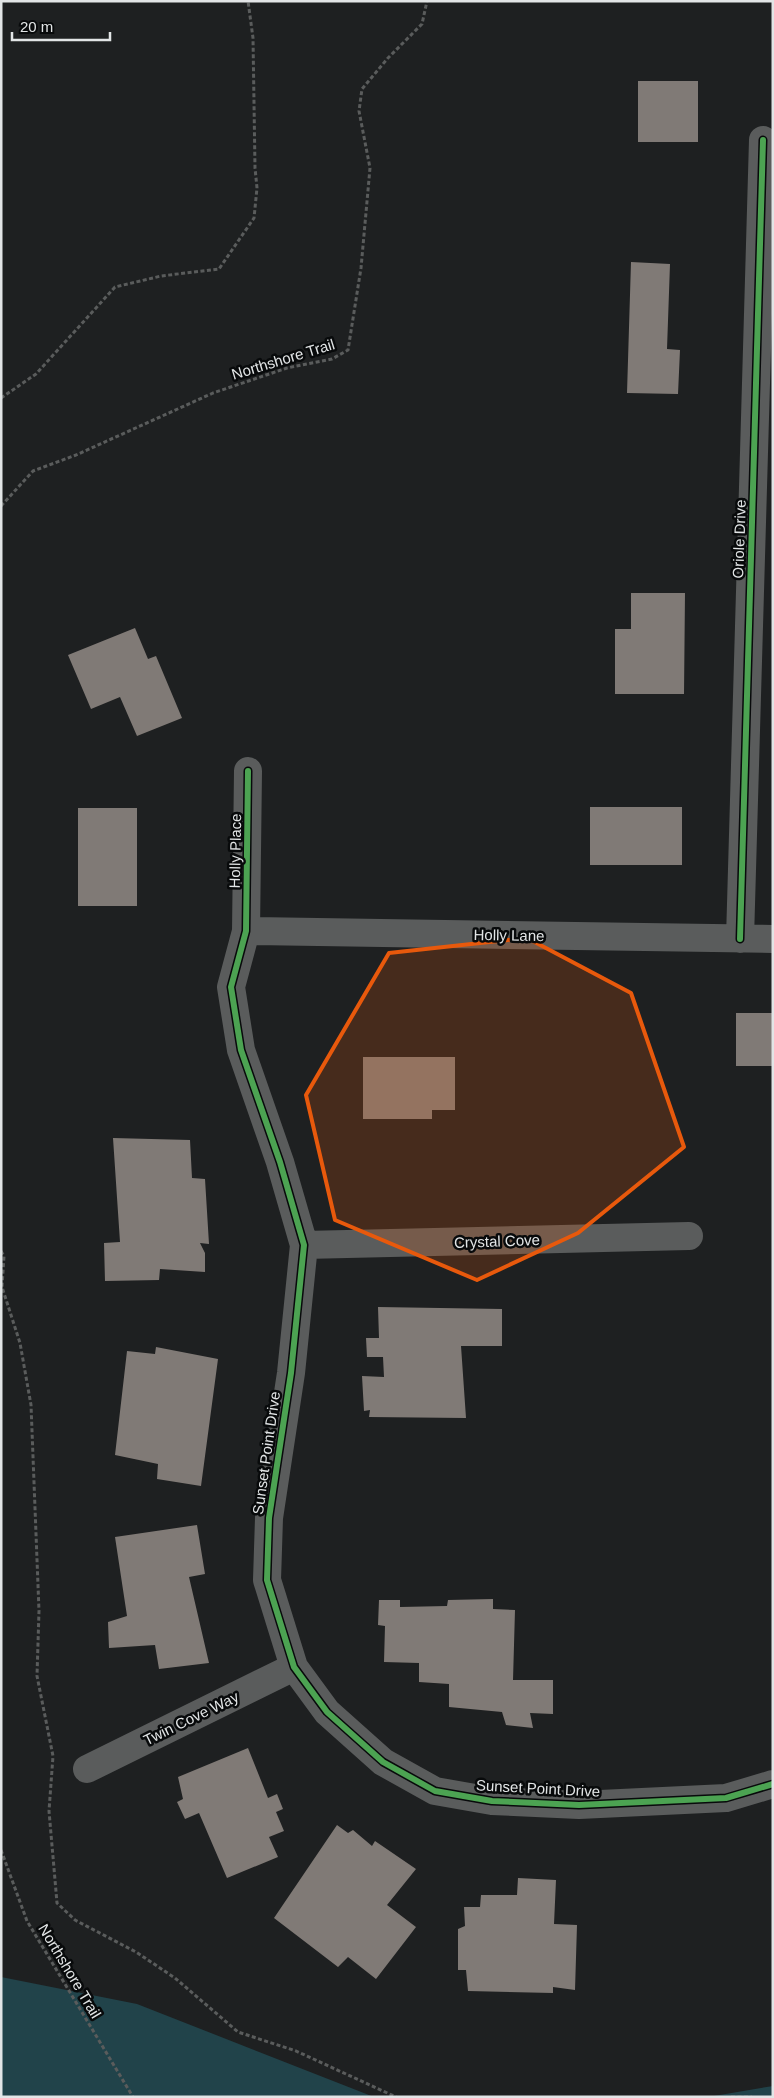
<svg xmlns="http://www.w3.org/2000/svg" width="774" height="2098" viewBox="0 0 774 2098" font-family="Helvetica,sans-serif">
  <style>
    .green { fill: #21434a }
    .building { fill: #807a76 }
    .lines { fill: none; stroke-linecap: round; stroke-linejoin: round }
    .path { stroke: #5a5c5c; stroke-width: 3; stroke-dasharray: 4 2.5; stroke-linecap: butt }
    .minor { stroke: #5a5c5c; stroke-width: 28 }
    .cycleway-casing { stroke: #080a0b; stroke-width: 9 }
    .cycleway { stroke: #4ca352; stroke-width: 6 }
    .marked { fill: #e8590c; fill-opacity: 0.2; stroke: #e8590c; stroke-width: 4; stroke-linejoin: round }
    .labels { text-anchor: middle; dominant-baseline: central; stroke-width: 5; stroke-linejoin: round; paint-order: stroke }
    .street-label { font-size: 15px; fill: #e2e5e6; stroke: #080a0b }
  </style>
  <rect width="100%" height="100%" fill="#1e2021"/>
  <path class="green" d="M1,1977l136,27 237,93h-373z
    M773,2086v11h-65z"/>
  <path class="building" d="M638,81h60v61h-60z
    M631,262l39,2 -3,85 13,1 -2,44 -51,-1z
    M631,593h54l-1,101h-69v-65h16z
    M135,628l13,31 8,-3 26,62 -45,18 -17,-39 -29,12 -23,-54z
    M590,807h92v58h-92z
    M78,808h59v98h-59z
    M736,1013h37v53h-37z
    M363,1057h92v53h-23v9h-69z
    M113,1138l77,2 2,38 13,1 4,65 -9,-1 5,10v19l-45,-3 -1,11 -54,1 -1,-38 16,-1z
    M378,1307l124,2v37h-41l5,72 -97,-1 1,-7 -6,1 -2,-35 22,1 -1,-20h-16l-1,-19h13z
    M156,1347l62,12 -17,127 -44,-7 1,-15 -43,-9 12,-104 28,3z
    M197,1525l8,49 -16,3 20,86 -50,6 -4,-24 -46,3 -1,-26 19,-6 -12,-79z
    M493,1599v10l22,1 -2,70h40v34l-23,-1 3,15 -27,-3 -4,-13 -53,-5v-23l-30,-2v-19l-35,-1 1,-36 -7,-1 1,-25h21v7l47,-1 1,-6z
    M248,1748l20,50 9,-4 6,15 -7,3 8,19 -15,6 9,20 -51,21 -28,-65 -14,6 -8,-17 6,-3 -5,-22z
    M337,1825l11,8 5,-3 19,16 3,-5 41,28 -29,36 29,22 -40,52 -28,-22 -10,10 -64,-49z
    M518,1878l38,2 -2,44 23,1 -2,65 -22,-3v6l-85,-2 -2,-21h-8v-41l7,-3 -1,-19h16l1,-12h36z"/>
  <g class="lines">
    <path class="path" d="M1,398l35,-24 79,-87 46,-11 58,-7 35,-51 3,-30 -2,-20 -2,-130 -5,-37
      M1,506l32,-35 43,-16 137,-62 74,-25 45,-9 16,-9 13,-82 9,-100 -11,-57 3,-22 26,-31 34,-34 5,-23
      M1,1251l3,5 -2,31 18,56 11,62 8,206 -2,65 16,80 -4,55 8,92 18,17 61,32 39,26 63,54 58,19 100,46
      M1,1850l26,71 106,176
      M731,2097h21"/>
    <path class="minor" d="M248,771l-2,160 -15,56 10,63 39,112 24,83 -13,128 -22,145 -2,62 27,87 33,45 56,50 52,29 57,10 87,4 147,-7 47,-14
      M246,931l527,8
      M740,939l23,-799
      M304,1245l385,-9
      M87,1769l207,-102"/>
    <defs>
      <path id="cycleway" d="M248,771l-2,160 -15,56 10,63 39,112 24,83 -13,128 -22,145 -2,62 27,87 33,45 56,50 52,29 57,10 87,4 147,-7 47,-14
        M740,939l23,-799"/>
    </defs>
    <use href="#cycleway" class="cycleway-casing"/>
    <use href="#cycleway" class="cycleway"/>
  </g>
  <path class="marked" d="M527,938l104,55 53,154 -106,86 -101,47 -142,-60 -29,-125 83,-142z"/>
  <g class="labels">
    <g class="street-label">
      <text transform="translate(283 359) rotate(-17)">Northshore Trail</text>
      <text transform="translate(739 539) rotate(-88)">Oriole Drive</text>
      <text transform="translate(235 851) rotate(-89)">Holly Place</text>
      <text transform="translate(509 935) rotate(1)">Holly Lane</text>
      <text transform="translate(497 1241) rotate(-2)">Crystal Cove</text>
      <text transform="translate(266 1453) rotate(-82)">Sunset Point Drive</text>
      <text transform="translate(191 1718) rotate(-26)">Twin Cove Way</text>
      <text transform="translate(538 1788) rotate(3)">Sunset Point Drive</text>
      <text transform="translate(70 1971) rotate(59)">Northshore Trail</text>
    </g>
  </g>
  <rect width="774" height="2098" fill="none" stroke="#e2e5e6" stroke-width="5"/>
  <path d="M12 32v8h98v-8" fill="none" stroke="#e2e5e6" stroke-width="2.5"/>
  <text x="20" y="32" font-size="15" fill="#e2e5e6" stroke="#080a0b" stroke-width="4" paint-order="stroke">20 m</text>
</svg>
